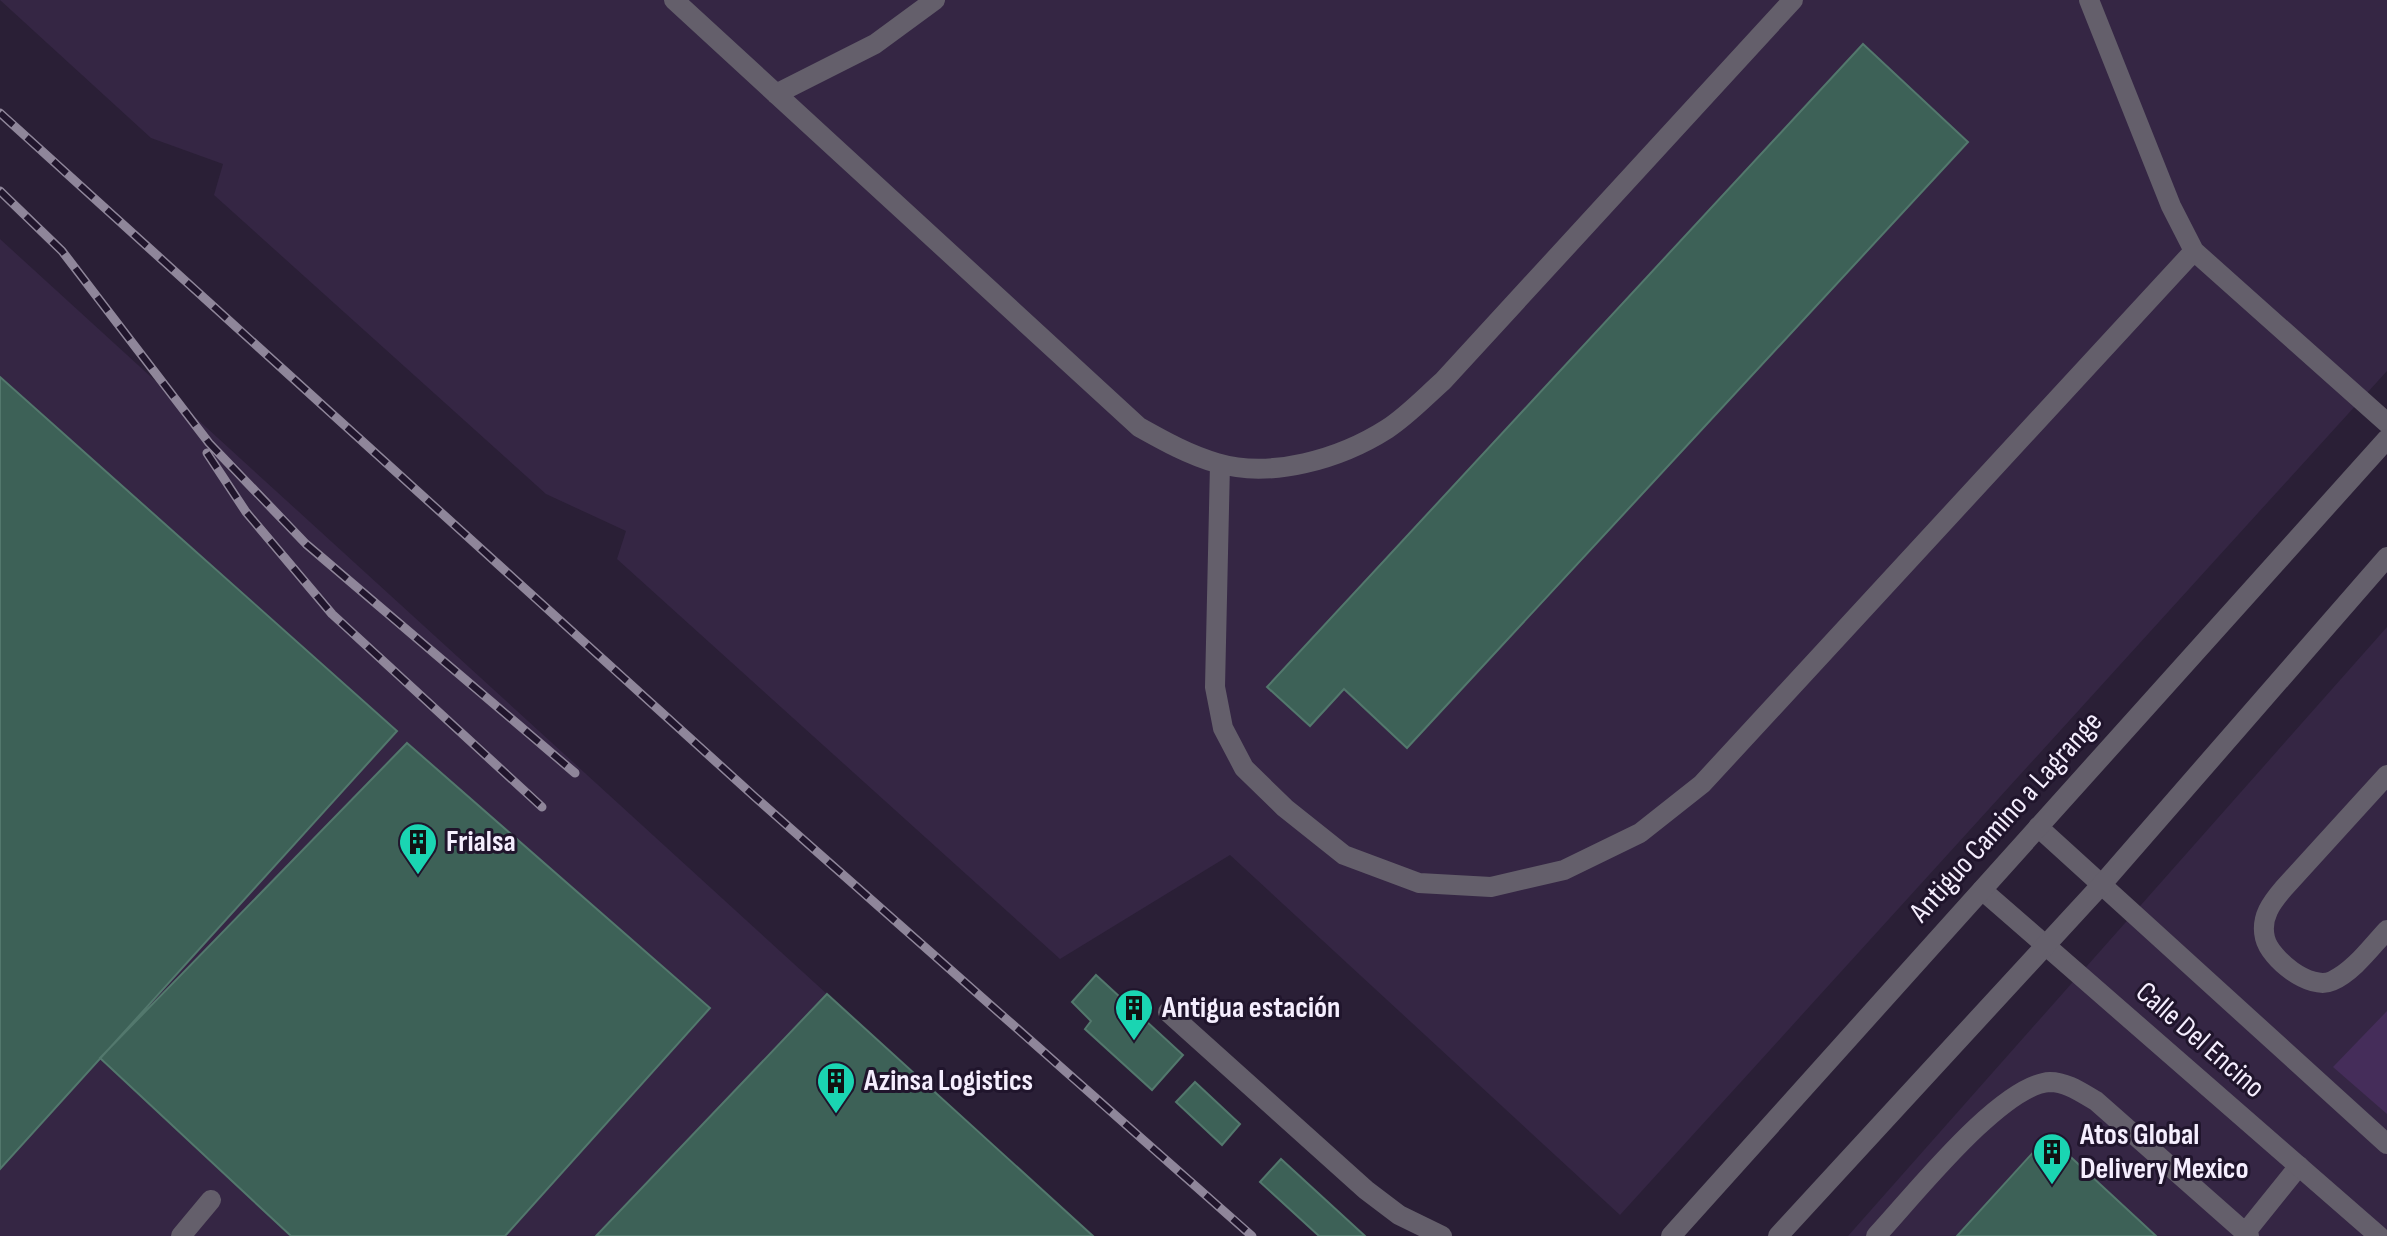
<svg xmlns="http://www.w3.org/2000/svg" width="2387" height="1236" viewBox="0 0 2387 1236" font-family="'Sofia Sans Condensed',sans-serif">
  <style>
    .built { fill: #352644 }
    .green { fill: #452d5a }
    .building { fill: #3d6157; stroke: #53786d; stroke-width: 2 }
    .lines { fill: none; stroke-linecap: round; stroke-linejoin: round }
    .service { stroke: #645f6b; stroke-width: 20 }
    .minor { stroke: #645f6b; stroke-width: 20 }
    .tertiary { stroke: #645f6b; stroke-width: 20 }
    .rail-casing { stroke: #8f869a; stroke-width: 9 }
    .rail { stroke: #20152c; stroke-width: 6; stroke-dasharray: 18; stroke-linecap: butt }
    .labels { text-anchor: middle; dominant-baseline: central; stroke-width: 6; stroke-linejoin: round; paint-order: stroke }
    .street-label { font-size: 30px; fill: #f5eefe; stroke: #20152c }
    .poi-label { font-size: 30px; font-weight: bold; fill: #f5eefe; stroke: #20152c; text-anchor: start }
  </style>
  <rect width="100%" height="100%" fill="#2a1f36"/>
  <path class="built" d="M0,0h2387v371l-767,844 -390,-360 -170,104 -443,-400 9,-28 -80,-37 -332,-299 9,-31 -72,-26z
    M0,239l827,755 266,242h-1093z
    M2387,627v609h-539z"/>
  <path class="green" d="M2387,1011v103l-54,-47z"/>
  <path class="building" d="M1863,44l105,98 -561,606 -63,-59 -34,37 -43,-39z
    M0,377l397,354 -397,438z
    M407,743l303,265 -205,228h-214l-191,-178z
    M1096,975l87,80 -31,35 -67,-61 6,-8 -19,-19z
    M827,994l266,242h-497z
    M1195,1082l45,42 -18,21 -46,-43z
    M2048,1136l108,100h-199z
    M1281,1159l84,77h-46l-59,-54z"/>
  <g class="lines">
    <path class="service" d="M674,0l465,427c25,14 50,28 78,36 54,16 123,-4 170,-34 20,-13 38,-32 56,-48l350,-381
      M2089,0l82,206 23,45 193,172
      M776,94l99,-50 60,-44
      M1220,464l-5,223 8,41 21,40 41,40 59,47 75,28 72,4 73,-17 76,-37 62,-49 492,-533
      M2387,775l-103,113c-12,14 -24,29 -19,50 5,21 45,53 67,43 22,-10 39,-34 55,-51
      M1168,1012l198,178 33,25 43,21
      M2245,1233l54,-67
      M181,1236l30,-36
      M1876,1236c35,-37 125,-152 174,-154 17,0 32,11 46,19l153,135"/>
    <path class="minor" d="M2038,827l349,317
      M1982,890l397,346"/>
    <path class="tertiary" d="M1671,1236l716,-797
      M1778,1236l325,-353 284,-326"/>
    <defs>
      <path id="rail" d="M0,113l756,685 496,438
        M0,191l62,60 147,192 97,101 269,229
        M207,453l39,59 86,102 210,193"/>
    </defs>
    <use href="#rail" class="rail-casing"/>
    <use href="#rail" class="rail"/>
  </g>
  <defs>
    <symbol id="building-pin" viewBox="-11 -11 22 30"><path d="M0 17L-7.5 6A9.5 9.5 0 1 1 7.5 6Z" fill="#1ad5b2" stroke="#20152c"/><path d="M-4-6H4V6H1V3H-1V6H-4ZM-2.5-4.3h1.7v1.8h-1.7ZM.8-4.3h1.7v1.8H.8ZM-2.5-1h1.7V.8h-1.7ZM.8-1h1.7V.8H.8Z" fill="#111"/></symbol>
  </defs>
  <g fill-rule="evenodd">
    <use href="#building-pin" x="396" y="820" width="44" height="60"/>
    <use href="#building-pin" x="1112" y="986" width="44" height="60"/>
    <use href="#building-pin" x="814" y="1059" width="44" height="60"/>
    <use href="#building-pin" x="2030" y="1130" width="44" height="60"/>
  </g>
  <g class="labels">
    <g class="street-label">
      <text transform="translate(2006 817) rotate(-48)">Antiguo Camino a Lagrange</text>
      <text transform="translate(2200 1040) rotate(41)">Calle Del Encino</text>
    </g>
    <g class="poi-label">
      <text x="446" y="842">Frialsa</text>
      <text x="1162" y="1008">Antigua estación</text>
      <text x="864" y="1081">Azinsa Logistics</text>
      <text x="2080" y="1135">Atos Global<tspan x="2080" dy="34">Delivery Mexico</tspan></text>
    </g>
  </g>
</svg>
